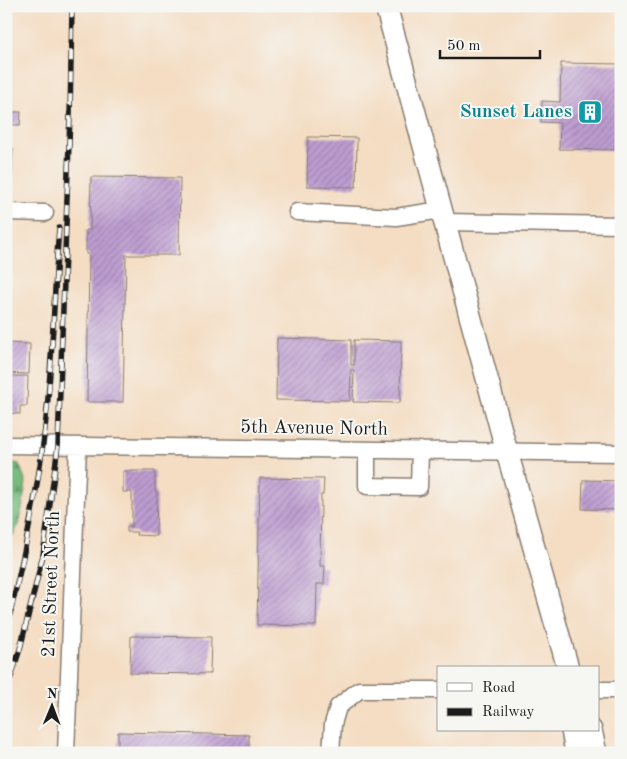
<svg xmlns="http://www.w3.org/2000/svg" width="627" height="759" viewBox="0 0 627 759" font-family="'Old Standard TT',serif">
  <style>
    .forest { fill: url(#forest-firs); stroke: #4a6c4e }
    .building { fill: url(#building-hatch) }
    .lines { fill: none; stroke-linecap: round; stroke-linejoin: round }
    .minor-casing { stroke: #887c70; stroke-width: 19 }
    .major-casing { stroke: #887c70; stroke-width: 24 }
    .minor { stroke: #fff; stroke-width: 16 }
    .major { stroke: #fff; stroke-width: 21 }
    .rail-casing { stroke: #1c1c1c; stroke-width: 5.5 }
    .rail { stroke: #f6f6f2; stroke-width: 4; stroke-dasharray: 11; stroke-linecap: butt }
    .labels { text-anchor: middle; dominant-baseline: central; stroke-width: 4; stroke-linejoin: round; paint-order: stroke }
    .culture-label { font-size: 19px; font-weight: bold; fill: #0d838f; stroke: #f6f6f2; text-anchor: end }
    .street-label { font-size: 19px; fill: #1c1c1c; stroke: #f6f6f2 }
  </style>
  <defs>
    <pattern id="forest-firs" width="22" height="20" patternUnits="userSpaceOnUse" patternTransform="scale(1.25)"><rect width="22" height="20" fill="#77bc7f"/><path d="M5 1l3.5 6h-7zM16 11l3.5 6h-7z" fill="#619867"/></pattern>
    <pattern id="building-hatch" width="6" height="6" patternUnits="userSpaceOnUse" patternTransform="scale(1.25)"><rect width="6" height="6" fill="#be9dd1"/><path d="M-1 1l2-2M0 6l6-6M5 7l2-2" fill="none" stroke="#9a7fa9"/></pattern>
  </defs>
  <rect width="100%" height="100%" fill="#f6f6f2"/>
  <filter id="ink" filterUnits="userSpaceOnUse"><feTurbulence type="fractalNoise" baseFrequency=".02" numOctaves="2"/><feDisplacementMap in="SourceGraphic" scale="10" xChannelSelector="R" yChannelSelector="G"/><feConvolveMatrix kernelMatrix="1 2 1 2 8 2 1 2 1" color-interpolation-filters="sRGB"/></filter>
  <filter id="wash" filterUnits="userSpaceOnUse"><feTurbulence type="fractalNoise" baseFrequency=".0096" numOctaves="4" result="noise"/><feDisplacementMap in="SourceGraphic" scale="20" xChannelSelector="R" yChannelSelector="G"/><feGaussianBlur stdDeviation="1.12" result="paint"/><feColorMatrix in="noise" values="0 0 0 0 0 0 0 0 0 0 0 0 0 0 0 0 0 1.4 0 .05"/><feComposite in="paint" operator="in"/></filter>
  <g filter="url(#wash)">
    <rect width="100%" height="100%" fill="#f4ddc3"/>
    <path class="forest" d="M6,461l13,3 7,18 -6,39 -8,16 -6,1z"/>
    <g id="blocks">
      <path class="building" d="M561,63l60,1v86l-62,-1 1,-26 -19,-1 1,-21 18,1z
        M6,112h15l-1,13h-14z
        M308,137l49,1 -1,49 -49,-1z
        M6,147l7,1 -1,26h-6z
        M91,177l89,1 -1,77h-53l-3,147h-36l2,-148h-3v-24h4z
        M277,338l74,2v25h3v-25l47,1 -1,62 -47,-1 1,-32h-3l-1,31 -74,-1z
        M6,343l24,1 -1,30 -23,-1z
        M6,376h22l-1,30h-7v8l-14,-1z
        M123,471h32v21h2l-1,44 -20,-1 1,-3h-10v-6h5v-34h-9z
        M260,478l64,1 -1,16h-2l-1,71h5l-1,18h-7l-1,42 -59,-1z
        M583,480l38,1v29l-39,-1z
        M131,636l80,1 -1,37 -80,-1z
        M118,732l131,3v18h-131z"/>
    </g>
  </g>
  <g filter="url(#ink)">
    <use href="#blocks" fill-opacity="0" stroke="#887c70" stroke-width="1"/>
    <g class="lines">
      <defs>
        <path id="minor" d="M6,212l39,1
          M297,212l99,5 45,-7
          M444,222l177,3
          M6,445l615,8
          M367,450v36l52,1 1,-37
          M598,690h23
          M66,753l12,-307
          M331,753l2,-29 5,-17 21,-17h79"/>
        <path id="major" d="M386,6l121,446 61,216
          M572,730l4,23
          M591,730l5,23"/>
      </defs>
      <use href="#minor" class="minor-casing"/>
      <use href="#major" class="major-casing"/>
      <use href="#minor" class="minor"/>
      <use href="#major" class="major"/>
      <defs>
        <path id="rail" d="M6,631c15,-62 29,-124 37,-187 10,-72 10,-144 16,-216
          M6,693l14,-44 23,-94 15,-109 12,-330 2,-110"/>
      </defs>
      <use href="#rail" class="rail-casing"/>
      <use href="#rail" class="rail"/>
    </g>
  </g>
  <defs>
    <symbol id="building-square" viewBox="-11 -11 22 22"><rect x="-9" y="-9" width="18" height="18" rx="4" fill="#0f9aa8" stroke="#f6f6f2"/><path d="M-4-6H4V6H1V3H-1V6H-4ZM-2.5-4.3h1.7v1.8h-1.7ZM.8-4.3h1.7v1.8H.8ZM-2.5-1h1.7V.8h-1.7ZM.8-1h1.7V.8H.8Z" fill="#fff"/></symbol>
  </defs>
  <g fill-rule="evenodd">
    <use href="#building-square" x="576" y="98" width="28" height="28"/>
  </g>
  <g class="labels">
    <g class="culture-label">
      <text x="572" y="112">Sunset Lanes</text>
    </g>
    <g class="street-label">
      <text transform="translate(314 429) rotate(1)">5th Avenue North</text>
      <text transform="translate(52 584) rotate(-88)">21st Street North</text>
    </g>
  </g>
  <rect width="627" height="759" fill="none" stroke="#f6f6f2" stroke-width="25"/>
  <rect x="437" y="666" width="162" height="65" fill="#f6f6f2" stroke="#9f9f9c"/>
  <rect x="447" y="683" width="25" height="8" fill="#ffffff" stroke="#9f9f9c"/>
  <text x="482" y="692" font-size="15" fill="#1c1c1c">Road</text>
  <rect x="447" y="708" width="25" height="8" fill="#1c1c1c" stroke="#9f9f9c"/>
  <text x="482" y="716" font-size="15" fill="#1c1c1c">Railway</text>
  <g transform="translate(52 706) rotate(1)" stroke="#f6f6f2" stroke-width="4" paint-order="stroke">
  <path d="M0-4L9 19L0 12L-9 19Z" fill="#1c1c1c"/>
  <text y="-8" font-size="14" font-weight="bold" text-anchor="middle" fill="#1c1c1c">N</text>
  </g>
  <path d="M440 50v8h100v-8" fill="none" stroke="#1c1c1c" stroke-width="2.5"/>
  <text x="447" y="50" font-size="15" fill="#1c1c1c" stroke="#f6f6f2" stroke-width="4" paint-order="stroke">50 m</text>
</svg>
